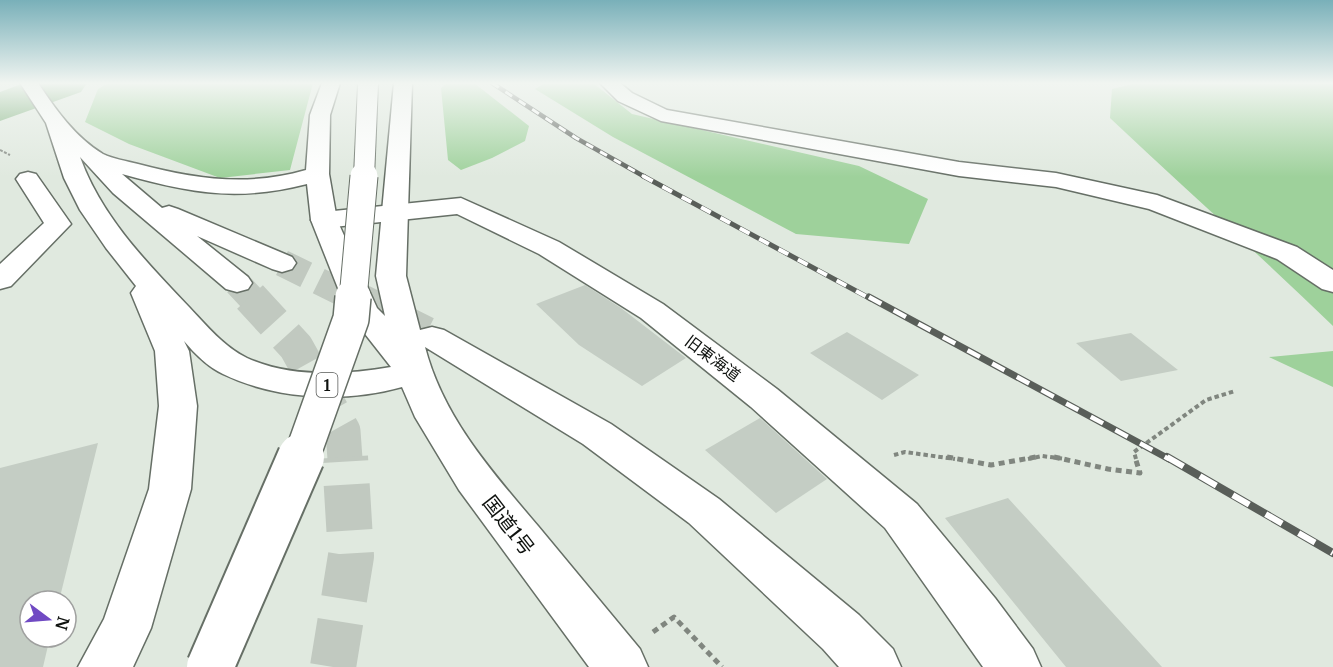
<svg xmlns="http://www.w3.org/2000/svg" width="1333" height="667" viewBox="0 0 1333 667" font-family="Merriweather,'Noto Sans JP',serif">
  <style>
    .green { fill: #9ed19b }
    .lines { fill: none; stroke-linecap: round; stroke-linejoin: round }
    .river { fill: #74aa72; fill-rule: evenodd }
    .building { fill: #c4cdc4 }
    .highway-tunnel-far2 { stroke: #c1c9c0; stroke-width: 27; stroke-dasharray: 27 14; stroke-linecap: butt }
    .highway-tunnel-far1 { stroke: #c1c9c0; stroke-width: 35; stroke-dasharray: 35 18; stroke-linecap: butt }
    .highway-tunnel { stroke: #c1c9c0; stroke-width: 46; stroke-dasharray: 46 23; stroke-linecap: butt }
    .street-casing { stroke: #666f66; stroke-width: 3 }
    .highway-casing { stroke: #666f66; stroke-width: 3 }
    .path-far2 { stroke: #80867f; stroke-width: 2; stroke-dasharray: 3 1.5; stroke-linecap: butt }
    .path-far1 { stroke: #80867f; stroke-width: 4; stroke-dasharray: 4.5 3; stroke-linecap: butt }
    .path { stroke: #80867f; stroke-width: 5; stroke-dasharray: 6 4.5; stroke-linecap: butt }
    .street { fill: #fff; fill-rule: evenodd }
    .highway { fill: #fff; fill-rule: evenodd }
    .rail-far3-casing { stroke: #595e59; stroke-width: 4.5 }
    .rail-far2-casing { stroke: #595e59; stroke-width: 5 }
    .rail-far1-casing { stroke: #595e59; stroke-width: 7 }
    .rail-casing { stroke: #595e59; stroke-width: 8 }
    .rail-far3 { stroke: #fff; stroke-width: 3; stroke-dasharray: 8; stroke-linecap: butt }
    .rail-far2 { stroke: #fff; stroke-width: 4; stroke-dasharray: 11; stroke-linecap: butt }
    .rail-far1 { stroke: #fff; stroke-width: 4.5; stroke-dasharray: 14; stroke-linecap: butt }
    .rail { stroke: #fff; stroke-width: 6; stroke-dasharray: 19; stroke-linecap: butt }
    .highway-bridge-far3-casing { stroke: #666f66; stroke-width: 22; stroke-linecap: butt }
    .highway-bridge-far2-casing { stroke: #666f66; stroke-width: 29; stroke-linecap: butt }
    .highway-bridge-far1-casing { stroke: #666f66; stroke-width: 38; stroke-linecap: butt }
    .highway-bridge-casing { stroke: #666f66; stroke-width: 50; stroke-linecap: butt }
    .highway-bridge-far3 { stroke: #fff; stroke-width: 20 }
    .highway-bridge-far2 { stroke: #fff; stroke-width: 27 }
    .highway-bridge-far1 { stroke: #fff; stroke-width: 35 }
    .highway-bridge { stroke: #fff; stroke-width: 46 }
    .labels { text-anchor: middle; dominant-baseline: central; stroke-width: 6; stroke-linejoin: round; paint-order: stroke }
    .shield { fill: #fff; stroke: #575957; stroke-width: 1.5 }
    .shield-label { font-size: 15px; font-weight: bold; fill: #0f120f }
    .street-label { font-size: 16px; fill: #0f120f; stroke: #fff }
    .near-street-label { font-size: 20px; fill: #0f120f; stroke: #fff }
  </style>
  <rect width="100%" height="100%" fill="#e0e9df"/>
  <path class="green" d="M108,83h205l-23,87 -70,8 -91,-34 -44,-22 13,-33z
    M447,83h27l55,43 -4,15 -33,17 -31,12 -13,-10 -7,-72z
    M545,83h48l39,31 227,52 69,33 -19,45 -113,-10 -183,-97 -78,-48z
    M1136,83h197v243c-73,-71 -149,-138 -223,-208l2,-29z
    M1333,351v36l-64,-30z"/>
  <g class="lines">
    <path class="river" d="M24,83h63l-6,9 -81,29v-29z"/>
  </g>
  <path class="building" d="M585,285l36,23 65,50 -44,28 -63,-41 -43,-41z
    M847,332l72,43 -37,25 -72,-47z
    M1131,333l47,37 -57,11 -45,-38z
    M760,418l67,61 -51,34 -71,-63z
    M98,443l-39,158h-29v36h20l-7,30h-43v-199z
    M1008,498l154,169h-96l-121,-149z"/>
  <g class="lines">
    <path class="highway-tunnel-far2" d="M282,263l73,36
      M237,283l15,16"/>
    <path class="highway-tunnel-far1" d="M250,297l46,50 47,84 2,28
      M352,297l74,37"/>
    <path class="highway-tunnel" d="M333,667l18,-111 -6,-99"/>
    <defs>
      <path id="street" d="M600,83h20l12,10 35,17 292,52 97,11 101,22 140,52 36,23v22l-11,-3 -45,-30 -128,-50 -93,-22 -97,-11 -298,-55 -43,-20z
        M28,172l8,2 35,50 -60,62 -11,3v-25l44,-41 -28,-44 4,-5z
        M461,198l98,44 104,62 114,85 140,115 78,94 38,51 8,18h-58l-98,-139 -134,-121 -110,-89 -102,-64 -82,-40 -133,14 -9,-2 -4,-6 4,-6 9,-2z"/>
      <path id="highway" d="M20,83h18c18,27 37,54 65,71 10,5 24,7 35,10 57,15 110,23 168,6l4,-55 12,-32h18l-10,32 -1,59 8,46 40,88 8,8 -9,-40 18,-193h18l-6,193 14,54 12,-3 12,3 167,94 108,75 140,116 34,34 8,18h-62l-16,-18 -134,-126 -106,-79 -158,-97c18,70 67,125 113,179 34,41 68,82 102,123l8,18h-59l-130,-177 -44,-73 -13,-30c-57,16 -125,13 -179,-13 -15,-7 -28,-20 -39,-33l5,10 8,55 -6,83 -40,139 -18,39h-55l26,-48 45,-130 10,-83 -4,-55 -24,-58 5,-7 -30,-38 -26,-38 -16,-32 -18,-55zM80,157l33,36 113,96 11,3 11,-3 4,-6 -4,-6 -51,-41 75,33 10,3 10,-3 4,-6 -4,-6 -114,-48 -9,-3 -7,2 -40,-34c68,19 115,28 185,10l4,36 36,91 44,56c-47,8 -100,11 -144,-9 -23,-11 -41,-33 -58,-51 -43,-45 -88,-91 -109,-150z"/>
    </defs>
    <use href="#street" class="street-casing"/>
    <use href="#highway" class="highway-casing"/>
    <path class="path-far2" d="M0,150l10,5"/>
    <path class="path-far1" d="M894,455l11,-3 50,7
      M1028,459l14,-3 24,3
      M1136,459l-2,-7 72,-52 29,-9"/>
    <path class="path" d="M947,457l44,8 45,-8
      M1054,457l54,12 32,4 -5,-16
      M653,632l21,-15 48,50"/>
    <use href="#street" class="street"/>
    <use href="#highway" class="highway"/>
    <defs>
      <path id="rail-far3" d="M492,83l84,55 69,39"/>
      <path id="rail-far2" d="M643,176l228,123"/>
      <path id="rail-far1" d="M869,297l300,162"/>
      <path id="rail" d="M1167,457l166,96"/>
    </defs>
    <use href="#rail-far3" class="rail-far3-casing"/>
    <use href="#rail-far2" class="rail-far2-casing"/>
    <use href="#rail-far1" class="rail-far1-casing"/>
    <use href="#rail" class="rail-casing"/>
    <use href="#rail-far3" class="rail-far3"/>
    <use href="#rail-far2" class="rail-far2"/>
    <use href="#rail-far1" class="rail-far1"/>
    <use href="#rail" class="rail"/>
    <defs>
      <path id="highway-bridge-far3" d="M364,177l4,-93"/>
      <path id="highway-bridge-far2" d="M353,299l11,-123"/>
      <path id="highway-bridge-far1" d="M301,459l50,-140 2,-22"/>
      <path id="highway-bridge" d="M210,667l91,-210"/>
    </defs>
    <use href="#highway-bridge-far3" class="highway-bridge-far3-casing"/>
    <use href="#highway-bridge-far2" class="highway-bridge-far2-casing"/>
    <use href="#highway-bridge-far1" class="highway-bridge-far1-casing"/>
    <use href="#highway-bridge" class="highway-bridge-casing"/>
    <use href="#highway-bridge-far3" class="highway-bridge-far3"/>
    <use href="#highway-bridge-far2" class="highway-bridge-far2"/>
    <use href="#highway-bridge-far1" class="highway-bridge-far1"/>
    <use href="#highway-bridge" class="highway-bridge"/>
  </g>
  <linearGradient id="sky" x2="0" y2="1"><stop stop-color="#79b0b9"/><stop offset="0.47" stop-color="#f1f5f1"/><stop offset="1" stop-color="#f1f5f1" stop-opacity="0"/></linearGradient>
  <rect width="1333" height="177" fill="url(#sky)"/>
  <g class="labels">
    <rect class="shield" x="316.5" y="373" width="21" height="24" rx="4.5"/>
    <g class="shield-label">
      <text x="327" y="385">1</text>
    </g>
    <g class="street-label">
      <text transform="translate(713 358) rotate(37)">旧東海道</text>
    </g>
    <g class="near-street-label">
      <text transform="translate(509 525) rotate(52)">国道1号</text>
    </g>
  </g>
  <g transform="translate(48 619) rotate(106)"><circle r="28" fill="#ffffff" stroke="#9fa09f" stroke-width="1.5"/>
  <path d="M0-4.5L10 22L0 15L-10 22Z" fill="#704ac3"/>
  <text y="-9" font-size="16" font-weight="bold" text-anchor="middle" fill="#0f120f">N</text>
  </g>
</svg>
